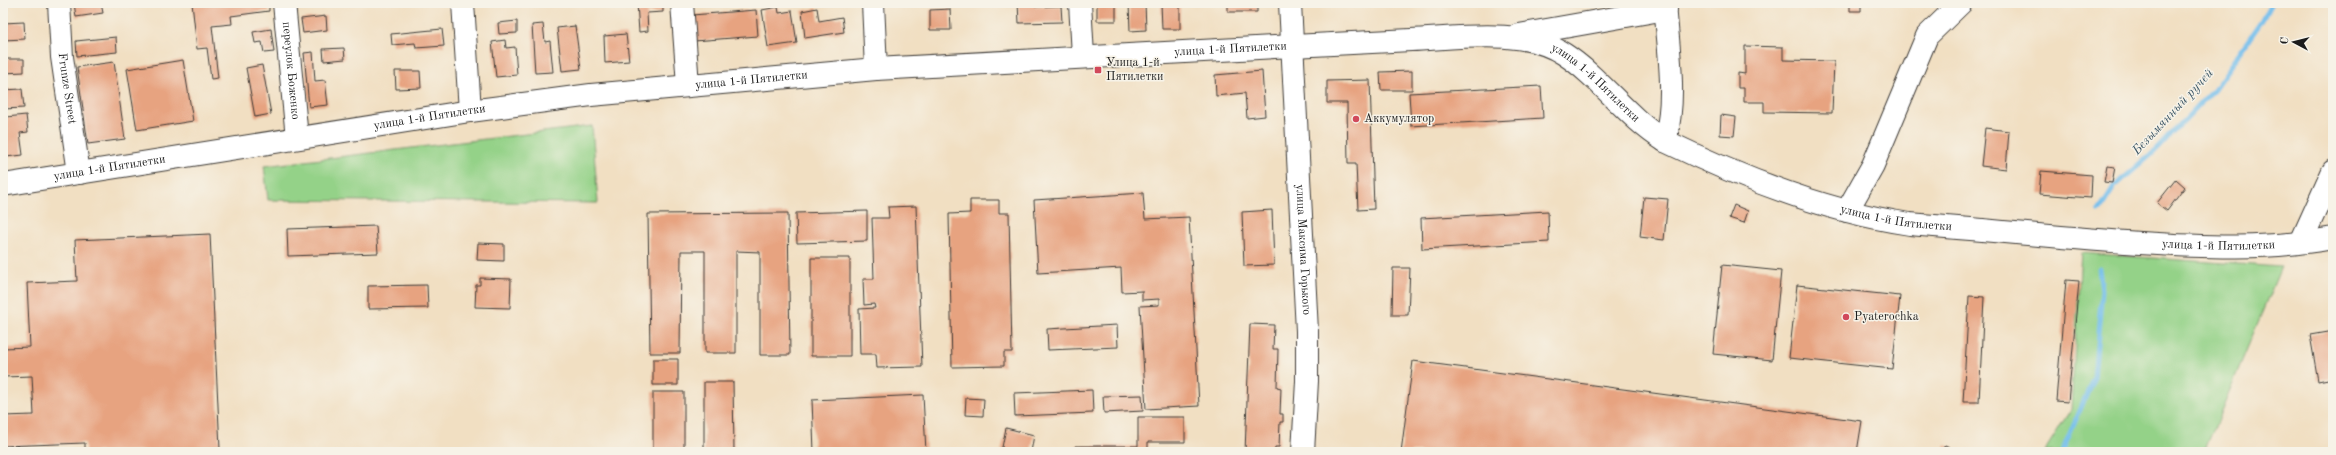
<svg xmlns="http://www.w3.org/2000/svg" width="2336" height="455" viewBox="0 0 2336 455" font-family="'Old Standard TT',serif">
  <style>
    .green { fill: #94d288; stroke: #587752 }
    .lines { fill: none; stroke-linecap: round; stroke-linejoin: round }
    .stream { stroke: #72beec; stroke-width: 5 }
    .building { fill: #e7a380 }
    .minor-casing { stroke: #3c3935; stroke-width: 24 }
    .major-casing { stroke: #3c3935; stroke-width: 24 }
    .minor { stroke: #fff; stroke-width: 22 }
    .major { stroke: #fff; stroke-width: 22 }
    .poi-dot { fill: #d1495b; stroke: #f7f3e8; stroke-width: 1.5 }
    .labels { text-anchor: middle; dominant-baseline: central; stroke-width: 3; stroke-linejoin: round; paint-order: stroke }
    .street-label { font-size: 12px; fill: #1c1c1c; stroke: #f7f3e8 }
    .poi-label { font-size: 12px; fill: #1c1c1c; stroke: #f7f3e8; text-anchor: start }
    .water-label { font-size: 13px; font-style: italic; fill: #3a5565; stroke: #f7f3e8 }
  </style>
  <rect width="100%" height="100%" fill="#f7f3e8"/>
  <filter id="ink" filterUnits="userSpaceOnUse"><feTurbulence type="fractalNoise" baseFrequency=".025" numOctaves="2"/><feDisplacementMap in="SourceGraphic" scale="8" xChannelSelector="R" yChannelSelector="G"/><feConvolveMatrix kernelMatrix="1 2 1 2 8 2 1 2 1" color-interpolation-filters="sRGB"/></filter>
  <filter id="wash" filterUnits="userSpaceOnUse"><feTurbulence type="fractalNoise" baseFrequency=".012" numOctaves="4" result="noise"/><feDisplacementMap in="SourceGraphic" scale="16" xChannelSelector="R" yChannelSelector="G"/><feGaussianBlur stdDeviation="0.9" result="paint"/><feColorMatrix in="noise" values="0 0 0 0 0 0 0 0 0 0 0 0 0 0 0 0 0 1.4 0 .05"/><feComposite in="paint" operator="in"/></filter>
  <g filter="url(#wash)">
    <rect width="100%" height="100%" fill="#f1dfc2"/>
    <path class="green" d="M592,126l6,77 -330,-3 -4,-34z
      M2081,253l200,14 -77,185h-160l27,-43z"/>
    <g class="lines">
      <path class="stream" d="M2099,211l16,-25 38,-33 60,-63 48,-68 10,-19
        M2062,452l32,-75 8,-87 -3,-21"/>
    </g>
    <g id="blocks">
      <path class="building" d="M74,3h27l2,10 -27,4z
        M192,3h77v8l-38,5 1,8 -20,2 6,52 -7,1 -4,-31 -10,1z
        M323,3h17v1l-16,2z
        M637,3h26v9l-16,1 1,18 -9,1z
        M1018,3h17v4l26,-1 1,16 -43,1z
        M1097,3h19v18h-19z
        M1129,3h16l1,27 -16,1z
        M1161,3h19v26h-18z
        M1228,3h29v9h-29z
        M1850,5h11v6h-11z
        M778,7l1,6 13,-2 5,32 -29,4 -6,-37z
        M817,8l2,13 23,-4 2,15 -39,6 -3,-27z
        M950,9l1,21h-21v-20z
        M756,10l2,26 -64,5 -2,-26z
        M326,16l1,14 -24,3 -2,-14z
        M517,21v12l-18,1 -1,-11z
        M24,22l1,17 -22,1v-17z
        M543,24l2,18 5,-1 3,31 -18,1 -3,-48z
        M575,26l6,43 -19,2 -5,-43z
        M271,29l3,23 -10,1 -2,-11 -7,1 -2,-11z
        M442,29l2,17 -28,2 -1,-5 -23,2 -1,-11z
        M626,34l3,27 -24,2 -1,-27z
        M116,37l1,15 -40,4 -1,-15z
        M505,40l1,8 9,-1 2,28 -21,2 -4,-35z
        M1745,46l38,1v13l51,1 -2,52 -68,-1v-10h-20v-14h-6v-15l7,1z
        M344,48l1,11 -21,2 -1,-12z
        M313,52l2,29 10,-1 3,25 -19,2 -5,-54z
        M3,59h21v13l-21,1z
        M183,60l10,61 -56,9 -10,-61z
        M114,62l11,77 -37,5 -11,-77z
        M262,65l9,49 -16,3 -9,-49z
        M395,71h25l1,17 -25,1z
        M1262,71l3,45 -18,2 -2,-25 -29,3 -1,-21z
        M1412,71v19h-31l-1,-18z
        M1370,80l4,129 -16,1 -2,-46h-8l-1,-61h-20v-22z
        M1541,86l2,32 -132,8 -2,-33z
        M22,89l2,19 -21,1v-19z
        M26,115l2,17 -8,1 3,22 -17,2 -1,-10h-2v-22h4l-1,-8z
        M1721,115l15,2 -2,19 -14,-1z
        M1985,128l24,3 -3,38 -25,-3z
        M2107,166l8,1 -3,16 -8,-1z
        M2041,171l51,4 -1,23 -52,-4z
        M2176,179l9,8 -18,24 -10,-8z
        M1143,193l2,26 44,-2 10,189 -53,3 -6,-103 19,-1v-6l-17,1v-9l-20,1 -1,-24 -83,5 -4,-73z
        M1644,197l24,2 -4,41 -24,-3z
        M970,200h29v13h10l3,139h-8v14l-52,1 -3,-153 21,-1z
        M1734,205l14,6 -4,12 -15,-5z
        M916,206l6,161 -45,1 -1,-14h-16l-1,-45 16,-1 -1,-4 -10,1 -1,-26h11l-2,-61h17l-1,-11z
        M1272,210l2,55 -30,1 -2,-54z
        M867,211v30l-70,2 -1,-30z
        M1548,211l1,31 -127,7 -1,-31z
        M788,213l2,142h-30v-103l-24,-1v102h-31v-102h-24l-1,102h-30l-2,-139z
        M376,226l2,27 -90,3 -1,-27z
        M210,234l10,215 -135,3v-9l-82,3v-30l31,-1 -2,-39 -29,1v-29l27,-1 -3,-64 50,-2 -2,-41z
        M478,243l26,1v17l-27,-1z
        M811,258h39v98h-39z
        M1722,265l59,6 -9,89 -59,-6z
        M1393,268h17l-2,47h-16z
        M480,278l31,1 -1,29 -35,-1 1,-22h4z
        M2066,280l13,1 -11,121 -12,-1z
        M427,285l1,23 -60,1v-23z
        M1797,285l103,11 -8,73 -103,-11z
        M1969,296l15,1 -5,105h-16z
        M1250,324l24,1 -1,24h5l-1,38 4,1 -1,26h3v8h-3l-1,25h-4l-1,5h-29z
        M1117,325l1,22 -70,3 -1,-21z
        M2333,331v47l-15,3 -8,-46z
        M653,359h25v26h-25z
        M1413,361l449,60 -5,31h-456z
        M704,382h29l1,70h-30z
        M1092,390l1,23 -78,3 -1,-23z
        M653,392h31v60h-31z
        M923,395l3,57h-112l-2,-52z
        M1142,395l1,16 -39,2 -1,-17z
        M966,398l18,1 -1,17 -18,-1z
        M1138,417h47v25h-37v10h-73v-6h63z
        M1006,428l28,7 -3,17h-30z
        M1945,445l15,7h-19z"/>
    </g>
  </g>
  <g filter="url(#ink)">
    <use href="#blocks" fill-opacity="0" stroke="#3c3935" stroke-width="1"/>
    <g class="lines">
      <defs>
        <g id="minor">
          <path id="s1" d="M59,3l3,54 17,116"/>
          <path id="s2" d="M284,3l13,135"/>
          <path d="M463,3l7,108"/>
          <path d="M682,3l6,82"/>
          <path d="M1080,3l3,53"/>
          <path d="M1519,35l147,-26"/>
          <path id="s3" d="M1293,46c40,-2 79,-4 118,-6 46,-2 113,-13 153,14 37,24 62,63 101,87 74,36 163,71 245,83 77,6 153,14 230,19 64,4 129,7 193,-5"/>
          <path d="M1665,141c12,-45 3,-92 0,-138"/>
          <path id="s4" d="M3,185l467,-74 121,-16 285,-26"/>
          <path d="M1847,211l26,-46 54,-129 34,-33"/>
          <path d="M2301,242l32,-71"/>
        </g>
        <g id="major">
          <path id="s5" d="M873,3l3,66 417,-23"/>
          <path id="s6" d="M1290,3l17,328v50l-4,71"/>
        </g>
      </defs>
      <use href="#minor" class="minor-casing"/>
      <use href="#major" class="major-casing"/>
      <use href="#minor" class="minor"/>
      <use href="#major" class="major"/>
    </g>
  </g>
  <g class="poi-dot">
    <rect x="1094" y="66" width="8" height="8" rx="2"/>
    <circle cx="1356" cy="119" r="4"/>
    <circle cx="1846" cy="317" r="4"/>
  </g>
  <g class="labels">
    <g class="street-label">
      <text stroke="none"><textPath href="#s5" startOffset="421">улица 1-й Пятилетки</textPath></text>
      <text stroke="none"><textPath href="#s2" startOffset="68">переулок Боженко</textPath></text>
      <text stroke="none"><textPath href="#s4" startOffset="756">улица 1-й Пятилетки</textPath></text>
      <text stroke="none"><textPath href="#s3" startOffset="317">улица 1-й Пятилетки</textPath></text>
      <text stroke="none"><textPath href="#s1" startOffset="86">Frunze Street</textPath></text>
      <text stroke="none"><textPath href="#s4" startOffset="432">улица 1-й Пятилетки</textPath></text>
      <text stroke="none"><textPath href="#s4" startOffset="108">улица 1-й Пятилетки</textPath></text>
      <text stroke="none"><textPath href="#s3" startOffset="653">улица 1-й Пятилетки</textPath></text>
      <text stroke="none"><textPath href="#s3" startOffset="977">улица 1-й Пятилетки</textPath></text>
      <text stroke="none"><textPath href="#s6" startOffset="247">улица Максима Горького</textPath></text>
    </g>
    <g class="poi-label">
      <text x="1106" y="63">Улица 1-й<tspan x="1106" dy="14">Пятилетки</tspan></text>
      <text x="1364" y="119">Аккумулятор</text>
      <text x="1854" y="317">Pyaterochka</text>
    </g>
    <g class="water-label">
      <text transform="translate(2173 112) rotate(-47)">Безымянный ручей</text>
    </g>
  </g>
  <rect width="2336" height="455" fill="none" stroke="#f7f3e8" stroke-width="16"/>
  <g transform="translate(2294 42) rotate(277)" stroke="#f7f3e8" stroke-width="3" paint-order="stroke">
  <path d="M0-3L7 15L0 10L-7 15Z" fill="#1c1c1c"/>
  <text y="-6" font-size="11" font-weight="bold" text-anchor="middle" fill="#1c1c1c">С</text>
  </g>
</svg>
